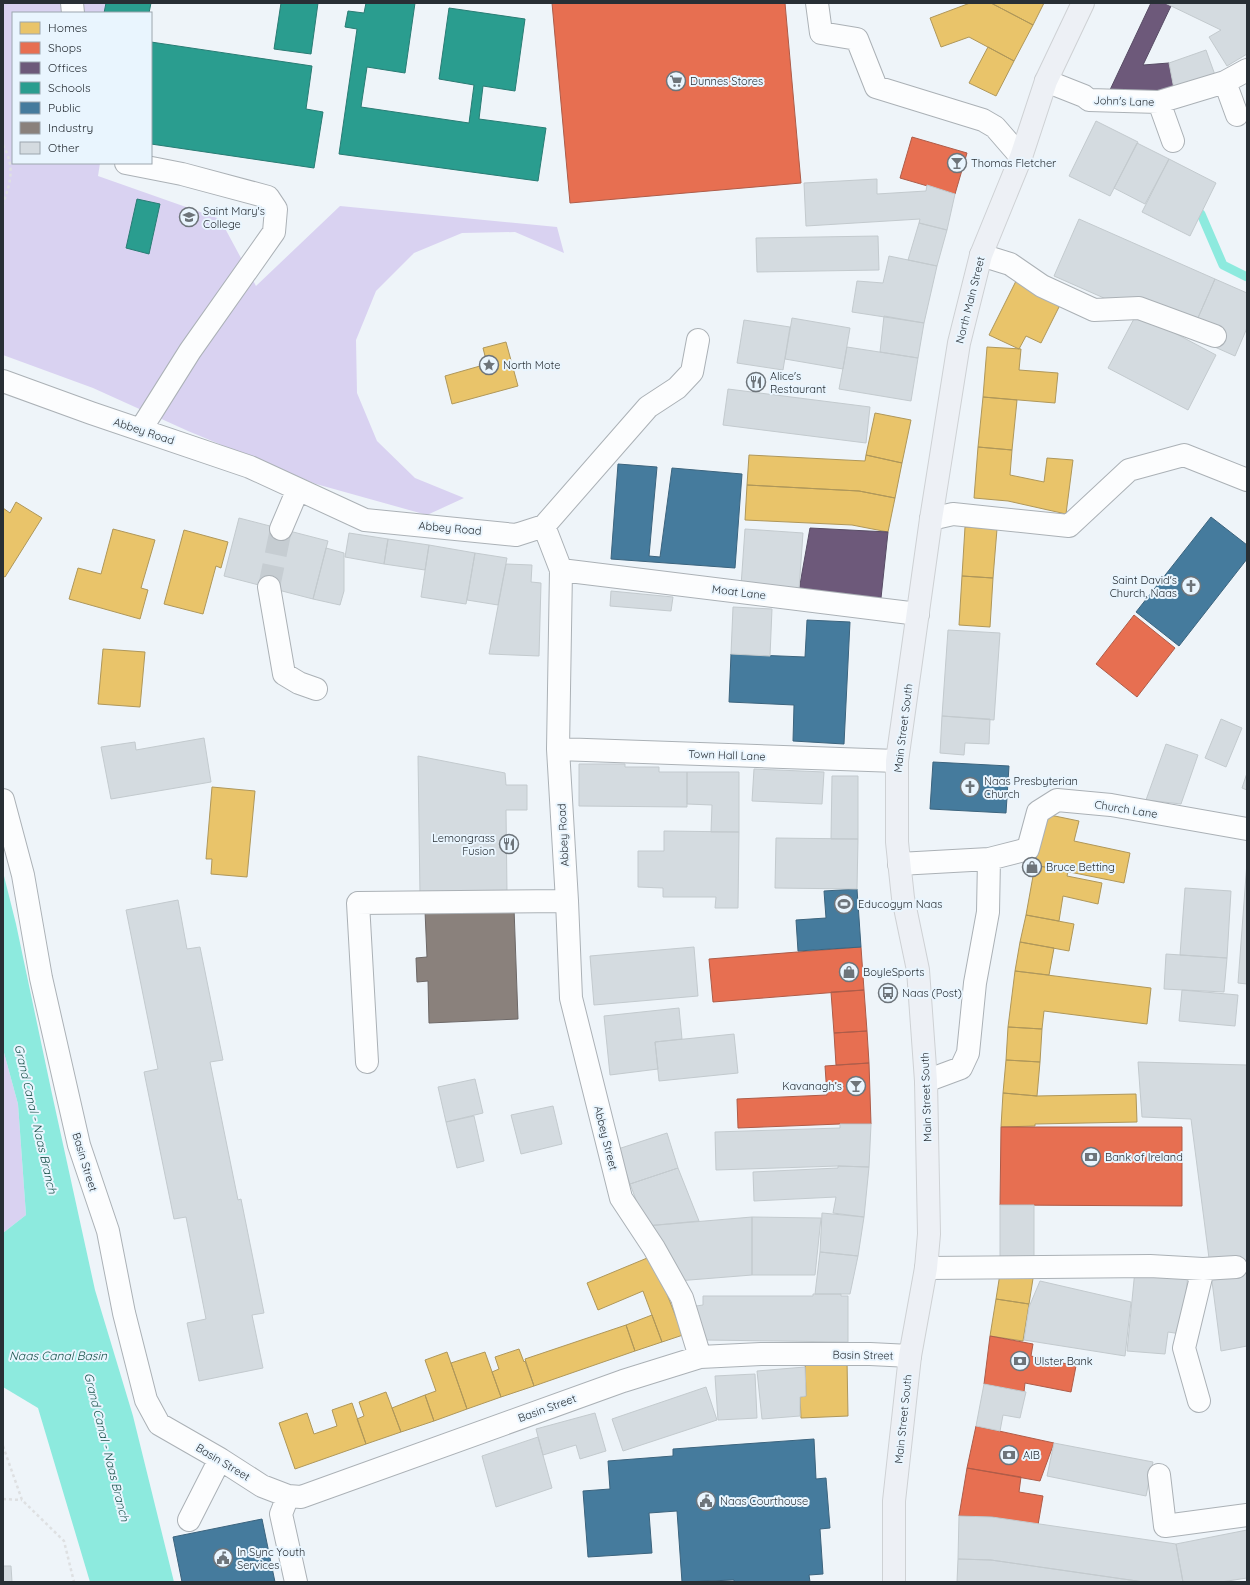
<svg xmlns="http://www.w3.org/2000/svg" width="1250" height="1585" viewBox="0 0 1250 1585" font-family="Quicksand,sans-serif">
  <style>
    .green { fill: #d9d2f1 }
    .water { fill: #8deade }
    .homes { fill: #e9c46a; stroke: #af975a }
    .shops { fill: #e76f51; stroke: #ae5c49 }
    .offices { fill: #6d597a; stroke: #584c65 }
    .schools { fill: #2a9d8f; stroke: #297c74 }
    .public { fill: #457b9d; stroke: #3c647e }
    .industry { fill: #8a817c; stroke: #6d6867 }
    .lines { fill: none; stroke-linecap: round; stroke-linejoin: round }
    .stream { stroke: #8deade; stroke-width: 9 }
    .building { fill: #d4dbe0; stroke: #c3cace }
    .minor-tunnel { stroke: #c6cdd2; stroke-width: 22; stroke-dasharray: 22 11; stroke-linecap: butt }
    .minor-casing { stroke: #abb1b6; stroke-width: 24 }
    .major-casing { stroke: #ced1d4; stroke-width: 24 }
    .path { stroke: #dee0e2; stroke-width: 2.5; stroke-dasharray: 3 3; stroke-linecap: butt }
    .minor { stroke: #fcfdfe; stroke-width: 22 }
    .major { stroke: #edf0f5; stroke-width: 22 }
    .labels { text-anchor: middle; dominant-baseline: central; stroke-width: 4; stroke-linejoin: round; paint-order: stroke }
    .poi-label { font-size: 11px; fill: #282f35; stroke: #e9f5fe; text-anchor: start }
    .street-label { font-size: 11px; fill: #282f35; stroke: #e9f5fe }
    .water-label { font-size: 12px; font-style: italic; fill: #1a524a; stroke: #e9f5fe }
  </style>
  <rect width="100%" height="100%" fill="#eef4f9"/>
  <path class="green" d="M3,3h106l-1,10h-95v150h87l-2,13 122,43 36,67 84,-80 217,21 7,26 -49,-21 -53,1 -48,20 -38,38 -20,49 1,53 20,48 38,37 49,20 -37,17 -111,-31 -128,-53 -95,-43 -90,-33z
    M3,1049l15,55 8,111 -23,18z"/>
  <path class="water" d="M3,872l13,52 36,170 43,196 38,126 41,166h-84l-52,-174 -35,-21v-154l23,-18 -8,-111 -15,-55z"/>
  <path class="homes" d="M970,3h21l42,22 -19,36 -45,-24 -28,10 -11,-29z
    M991,3h53l-11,22z
    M988,47l26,14 -18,35 -27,-13z
    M1016,281l45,22 -20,40 -15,-7 -7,13 -30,-14z
    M506,342l12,44 -66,18 -7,-28 42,-12 -4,-16z
    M987,347l34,2 -2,21 39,3 -3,30 -72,-6z
    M983,397l34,3 -5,50 -34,-3z
    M875,413l36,7 -9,43 -36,-8z
    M978,447l34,3 -2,25 34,7 3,-24 26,2 -7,54 -58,-13 -34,-3z
    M749,455l116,6 1,-6 36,8 -7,35 -36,-7 -112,-6z
    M747,485l112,6 36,7 -7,34 -36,-7 -107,-5z
    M16,502l26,16 -37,59 -2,-1v-68l7,5z
    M965,527l32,2 -4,49 -31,-2z
    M113,529l42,11 -14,48 7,2 -8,29 -71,-20 9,-31 23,6z
    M184,530l44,12 -7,26 -5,-2 -13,48 -39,-10z
    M962,576l31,2 -3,49 -31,-2z
    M103,649l42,3 -5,55 -42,-3z
    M212,787l43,4 -8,86 -36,-3 1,-15h-6z
    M1045,814l34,7 -5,20 56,12 -6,30 -89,-18z
    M1035,865l33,7 -1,4 35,7 -4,21 -35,-8 -4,25 -33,-6z
    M1026,915l48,9 -5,27 -49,-9z
    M1020,942l34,6 -5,27 -34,-4z
    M1015,971l136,17 -4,36 -103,-13 -2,18 -34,-2z
    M1008,1027l34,2 -2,33 -34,-2z
    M1006,1060l34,2 -3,34 -34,-3z
    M1003,1093l34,3 99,-2 1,28 -102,2v2l-34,1z
    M652,1256l31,79 -21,7 -19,-51 -45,19 -11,-27z
    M1002,1261l33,5 -6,38 -33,-5z
    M996,1299l33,5 -6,37 -33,-5z
    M652,1315l10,27 -27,9 -9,-26z
    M626,1325l9,26 -101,35 -9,-27z
    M519,1349l5,13 1,-1 9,25 -33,11 -9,-25 7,-3 -4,-12z
    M447,1352l20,57 -33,12 -9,-26 11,-4 -11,-31z
    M485,1352l16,45 -34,12 -16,-46z
    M847,1360l1,56 -47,2 -1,-21 6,-1 -1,-35z
    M386,1392l15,40 -35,12 -9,-25 7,-3 -5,-14z
    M425,1395l9,26 -33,11 -9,-24z
    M352,1403l14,41 -71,25 -16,-46 28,-10 7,21 23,-8 -5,-16z"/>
  <path class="shops" d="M552,3h233l16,180 -231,20z
    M912,137l55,16 -12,41 -55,-16z
    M1134,615l41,33 -38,49 -41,-33z
    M861,947l3,43 -151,12 -4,-43z
    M864,990l3,41 -33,2 -3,-41z
    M867,1031l2,32 -33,2 -2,-32z
    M869,1063l2,61h-31l-102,4 -1,-29 90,-4 -2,-29z
    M1001,1127h181v79l-182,-1z
    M990,1336l43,8 -2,12 45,10 -5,26 -46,-9 -1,9 -40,-8z
    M976,1426l78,17 -14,38 -73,-13z
    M967,1468l54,9 -2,15 24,4 -5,29 -46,-8 -33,-1z"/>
  <path class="offices" d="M1151,3h14l6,3 -28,59 26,-2 5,26 -58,7 -7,-4z
    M810,528l78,4 -7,66 -82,-8z"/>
  <path class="schools" d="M106,3h45l-2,10h-45z
    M281,3h37l-7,51 -37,-5z
    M366,3h49l-10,70 -38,-6 -6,40 108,16 5,-38 -35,-6 10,-71 76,11 -10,72 -32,-5 -4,33 67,9 -8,53 -199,-27 18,-125 -12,-2 3,-16 16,2z
    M151,42l161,24 -6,43 17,3 -9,56 -163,-24z
    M137,199l23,5 -11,50 -23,-6z"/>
  <path class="public" d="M618,464l39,3 -8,89 11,1 12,-89 70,6 -7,94 -124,-9z
    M1211,517l36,28v14l-68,87 -43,-34z
    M807,620l43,2 -6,122 -51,-3 1,-36 -65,-3 2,-48 74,3z
    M933,762l76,4 -3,47 -76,-4z
    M857,889l4,58 -63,4 -2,-31 30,-2 -2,-27z
    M814,1439l2,40 10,-1 4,50 -10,1 3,45 -14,1 1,7h-76v-2l-52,2 -5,-71 -28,2 3,40 -64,4 -5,-66 27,-2 -2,-28 65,-5v-7z
    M262,1519l13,63h-93l-9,-45z"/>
  <path class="industry" d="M514,908l4,111 -89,4 -1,-42 -11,1 -1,-24 11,-1 -2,-46z"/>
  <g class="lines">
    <path class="stream" d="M1201,214l22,51 24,12"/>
  </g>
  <path class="building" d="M1165,3h82v51l-20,12 -18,-29 12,-7z
    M1206,50l9,25 -41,14 -5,-26z
    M1096,121l42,21 -28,54 -41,-20z
    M1137,143l32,16 -24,45 -31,-16z
    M1169,159l47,24 -26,53 -48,-24z
    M877,179v15l49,-3 1,-6 28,9 -8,36 -28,-7 1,-4 -114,7 -2,-43z
    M1079,219l136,60 -25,57 -136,-60z
    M919,223l28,7 -10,36 -29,-6z
    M878,236l1,34 -122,2 -1,-34z
    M889,256l48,10 -13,57 -72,-11 5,-31 26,2z
    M1215,279l32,14v35l-12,28 -45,-20z
    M1137,313l79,42 -28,55 -80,-42z
    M884,316l40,7 -6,35 -38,-6z
    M792,318l58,10 -7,41 -58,-10z
    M744,320l46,7 -7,43 -46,-7z
    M847,347l71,11 -7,43 -72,-12z
    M728,389l142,18 -4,36 -143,-18z
    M239,518l89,23 -15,58 -89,-23z
    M745,529l58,4 -4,57 -58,-4z
    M349,533l39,6 -4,25 -39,-7z
    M388,539l41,6 -4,25 -41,-6z
    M429,545l46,8 -9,51 -45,-7z
    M326,548l18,5v38l-4,14 -27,-6z
    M475,553l32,5 -9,47 -31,-5z
    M506,564l26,1 -1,17 10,1 -2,73 -50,-2z
    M611,591l62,6 -2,14 -61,-5z
    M733,607l39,2 -2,47 -39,-2z
    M948,630l52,3 -6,87 -52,-4z
    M942,716l48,3 -1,25 -24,-1 -1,12 -24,-2z
    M1221,719l21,9 -16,39 -21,-9z
    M204,738l7,44 -100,17 -10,-52 34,-5 1,8z
    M1166,744l32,11 -17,49 -35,-4z
    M418,756l87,17 1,12h21v25h-21l1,83 -87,2z
    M579,764h46v3h34v5h28v35l-108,-1z
    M754,769l70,3 -2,32 -70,-3z
    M687,772h52v60h-28l1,-27 -25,-1z
    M1247,773v17l-5,-2z
    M832,776h26v63h-27z
    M664,831l75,1 -1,76h-23l1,-11h-53v-9l-25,-1v-36h26z
    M776,838l82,1 -1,50 -82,-1z
    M1247,862v122l-9,-1z
    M1185,888l46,3 -4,67 -47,-3z
    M178,900l9,49 13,-2 23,113 -13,2 28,138 3,-1 23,114 -12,2 11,53 -64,13 -12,-58 19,-4 -20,-102 -12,2 -30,-147 14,-3 -32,-159z
    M694,947l4,49 -104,9 -4,-49z
    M1166,954l61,4 -3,34 -60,-3z
    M1182,990l56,5 -3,31 -56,-5z
    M679,1008l3,31 -27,3 3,27 -48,6 -6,-59z
    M734,1034l4,39 -79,8 -4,-39z
    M1138,1062l109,3v281l-26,5 -30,-232 -49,-2z
    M475,1079l8,34 -37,9 -8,-35z
    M553,1106l9,38 -41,10 -10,-39z
    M474,1116l10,45 -27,7 -11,-46z
    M840,1124h31l-2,43 -31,-1 -122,4 -1,-38 125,-4z
    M667,1133l11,35 -48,16 -12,-35z
    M838,1166l31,1 -5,50 -31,-4 3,-16 -82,4 -1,-29 85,-4z
    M678,1168l21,53 -53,5 -16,-42z
    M1000,1205h34v57l-34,-5z
    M822,1213l42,4 -6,39 -38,-4z
    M752,1217l69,1 -6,57h-63z
    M752,1217v58l-75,6 -31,-55z
    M820,1252l38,4 -8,38h-35z
    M1135,1270l53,5 -7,59 -13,-2 -3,22 -38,-3z
    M1040,1281l91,21 -6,54 -101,-16 5,-33z
    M813,1294h28v2h7v46l-144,-2 -8,-34 7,-1v-9h110z
    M805,1367l1,29 -6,1v19l-38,3 -5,-48z
    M755,1374l2,44 -39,2 -3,-44z
    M984,1384l42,8 -6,26 -17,-3 -3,16 -24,-5z
    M706,1387l11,33 -94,31 -11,-32z
    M595,1413l11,38 -26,8 -4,-14 -33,10 -7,-26z
    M538,1437l14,51 -56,19 -14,-51z
    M1054,1443l99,19 -7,34 -99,-20z
    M959,1516l33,1 184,27 7,38h-39l-153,-22 -33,-1z
    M1247,1530v48l-26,4h-38l-7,-38z
    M958,1559l33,1 153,22h-187z
    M3,1566h8l1,16h-9z"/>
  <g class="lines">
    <path class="minor-tunnel" d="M269,587l12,-58"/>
    <defs>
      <path id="minor" d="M72,3l1,10
        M817,3l4,30 36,6 19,48 107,33 12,7 26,30
        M1046,81l38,15 5,4 70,2 66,-20 22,-12
        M1225,82l12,33
        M1159,102l14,39
        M126,163l56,11 86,23 8,12 -2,23 -84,119 -49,78
        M981,255l29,9 32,22 52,24 45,-2 76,28
        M3,381l88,32 159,54 115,53 151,15 28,-9 17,44 -3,179 9,152 4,97 50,200 33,50 28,50 18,59
        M931,519l22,-5 116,12 60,-56 55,-15 63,25
        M544,526l104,-119 29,-19 15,-16 6,-32
        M281,529l17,-40
        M561,570l357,44
        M269,587l15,87 15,9 17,6
        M558,749l339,12
        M3,800l20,75 18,103 38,167 29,86 16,82 22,87 13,24 61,35 42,27 26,10 13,1 322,-116 77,-24 61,-3h109l40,2
        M989,859l39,-10 10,-37 19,-12 54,5 136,24
        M899,864l90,-5 -1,53 -13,71 -7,70 -7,15 -35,13
        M367,1062l-9,-159 209,-2
        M926,1268l224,-2 53,3 33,-2
        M1199,1401l-15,-53 19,-79
        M1159,1475l6,51 82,-11
        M288,1496l-7,18 15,68
        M189,1520l31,-61"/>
      <path id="major" d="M894,1582v-81l16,-145 16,-88 3,-34 -3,-153 -8,-111 -15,-72 -6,-56v-81l34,-242 28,-176 22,-88 40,-98 25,-76 37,-78"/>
    </defs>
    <use href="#minor" class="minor-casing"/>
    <use href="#major" class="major-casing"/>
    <path class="path" d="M3,145c12,22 8,36 0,59
      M3,1446l19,54 42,41 10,41
      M3,1499l19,1"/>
    <use href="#minor" class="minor"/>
    <use href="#major" class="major"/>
  </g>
  <defs>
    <symbol id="supermarket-ring" viewBox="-11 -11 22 22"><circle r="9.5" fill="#e9f5fe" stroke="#6d747a" stroke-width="1.5"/><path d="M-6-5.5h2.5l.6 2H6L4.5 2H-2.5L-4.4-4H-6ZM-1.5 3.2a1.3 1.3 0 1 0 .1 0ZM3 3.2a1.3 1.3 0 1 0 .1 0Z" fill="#6d747a"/></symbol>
    <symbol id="bar-ring" viewBox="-11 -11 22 22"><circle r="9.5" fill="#e9f5fe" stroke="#6d747a" stroke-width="1.5"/><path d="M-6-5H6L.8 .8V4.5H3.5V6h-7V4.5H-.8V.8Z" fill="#6d747a"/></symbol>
    <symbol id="school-ring" viewBox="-11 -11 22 22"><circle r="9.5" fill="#e9f5fe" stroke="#6d747a" stroke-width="1.5"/><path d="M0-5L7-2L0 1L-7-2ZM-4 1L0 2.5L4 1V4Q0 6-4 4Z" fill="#6d747a"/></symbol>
    <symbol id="sight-ring" viewBox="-11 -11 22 22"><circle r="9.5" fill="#e9f5fe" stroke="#6d747a" stroke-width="1.5"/><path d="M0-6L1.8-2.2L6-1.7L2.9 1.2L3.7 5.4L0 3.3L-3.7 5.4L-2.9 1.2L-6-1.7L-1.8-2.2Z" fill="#6d747a"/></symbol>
    <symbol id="restaurant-ring" viewBox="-11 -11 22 22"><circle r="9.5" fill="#e9f5fe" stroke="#6d747a" stroke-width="1.5"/><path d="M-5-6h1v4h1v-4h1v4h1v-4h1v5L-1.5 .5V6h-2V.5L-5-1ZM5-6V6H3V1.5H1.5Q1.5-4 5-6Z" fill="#6d747a"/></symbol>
    <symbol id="church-ring" viewBox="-11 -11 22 22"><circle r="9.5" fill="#e9f5fe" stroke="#6d747a" stroke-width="1.5"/><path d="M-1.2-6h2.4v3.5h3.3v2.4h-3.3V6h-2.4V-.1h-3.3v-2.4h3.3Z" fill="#6d747a"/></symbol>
    <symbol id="shop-ring" viewBox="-11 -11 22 22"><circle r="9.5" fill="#e9f5fe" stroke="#6d747a" stroke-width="1.5"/><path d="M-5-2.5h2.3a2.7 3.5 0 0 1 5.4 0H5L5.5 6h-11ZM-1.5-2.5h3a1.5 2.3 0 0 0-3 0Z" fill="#6d747a"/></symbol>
    <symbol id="stadium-ring" viewBox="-11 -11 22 22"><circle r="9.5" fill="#e9f5fe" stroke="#6d747a" stroke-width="1.5"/><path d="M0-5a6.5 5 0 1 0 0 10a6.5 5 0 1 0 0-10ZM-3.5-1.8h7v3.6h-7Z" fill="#6d747a"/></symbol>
    <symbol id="bus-ring" viewBox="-11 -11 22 22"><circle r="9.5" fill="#e9f5fe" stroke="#6d747a" stroke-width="1.5"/><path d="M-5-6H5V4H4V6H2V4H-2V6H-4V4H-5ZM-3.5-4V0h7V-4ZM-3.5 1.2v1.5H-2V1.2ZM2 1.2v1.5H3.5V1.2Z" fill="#6d747a"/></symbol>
    <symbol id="bank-ring" viewBox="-11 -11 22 22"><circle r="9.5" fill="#e9f5fe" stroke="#6d747a" stroke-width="1.5"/><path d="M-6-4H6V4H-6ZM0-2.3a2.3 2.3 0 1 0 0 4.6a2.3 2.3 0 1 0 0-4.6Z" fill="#6d747a"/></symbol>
    <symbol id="civic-ring" viewBox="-11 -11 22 22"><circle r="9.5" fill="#e9f5fe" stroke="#6d747a" stroke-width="1.5"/><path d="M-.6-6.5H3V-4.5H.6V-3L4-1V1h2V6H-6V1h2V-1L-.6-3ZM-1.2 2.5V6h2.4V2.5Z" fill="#6d747a"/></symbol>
  </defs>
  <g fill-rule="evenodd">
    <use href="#supermarket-ring" x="665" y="70" width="22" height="22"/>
    <use href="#bar-ring" x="946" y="152" width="22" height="22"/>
    <use href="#school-ring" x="178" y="206" width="22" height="22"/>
    <use href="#sight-ring" x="478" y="354" width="22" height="22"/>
    <use href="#restaurant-ring" x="745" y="371" width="22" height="22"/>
    <use href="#church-ring" x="1180" y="575" width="22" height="22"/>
    <use href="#church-ring" x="959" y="776" width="22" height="22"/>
    <use href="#restaurant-ring" x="498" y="833" width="22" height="22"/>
    <use href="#shop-ring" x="1021" y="856" width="22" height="22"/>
    <use href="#stadium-ring" x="833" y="893" width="22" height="22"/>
    <use href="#shop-ring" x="838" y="961" width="22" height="22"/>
    <use href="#bus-ring" x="877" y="982" width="22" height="22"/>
    <use href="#bar-ring" x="845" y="1075" width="22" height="22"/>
    <use href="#bank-ring" x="1080" y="1146" width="22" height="22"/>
    <use href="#bank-ring" x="1009" y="1350" width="22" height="22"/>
    <use href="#bank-ring" x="998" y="1444" width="22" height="22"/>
    <use href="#civic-ring" x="695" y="1490" width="22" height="22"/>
    <use href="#civic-ring" x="212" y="1547" width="22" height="22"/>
  </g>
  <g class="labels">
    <g class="poi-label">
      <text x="690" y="81">Dunnes Stores</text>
      <text x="971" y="163">Thomas Fletcher</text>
      <text x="203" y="211">Saint Mary's<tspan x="203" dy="13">College</tspan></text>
      <text x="503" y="365">North Mote</text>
      <text x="770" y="376">Alice's<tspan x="770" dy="13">Restaurant</tspan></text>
      <text x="1177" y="580" text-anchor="end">Saint David's<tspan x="1177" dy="13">Church, Naas</tspan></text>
      <text x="984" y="781">Naas Presbyterian<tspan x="984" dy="13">Church</tspan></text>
      <text x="495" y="838" text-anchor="end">Lemongrass<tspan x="495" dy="13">Fusion</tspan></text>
      <text x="1046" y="867">Bruce Betting</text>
      <text x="858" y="904">Educogym Naas</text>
      <text x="863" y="972">BoyleSports</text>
      <text x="902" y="993">Naas (Post)</text>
      <text x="842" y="1086" text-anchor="end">Kavanagh’s</text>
      <text x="1105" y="1157">Bank of Ireland</text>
      <text x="1034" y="1361">Ulster Bank</text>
      <text x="1023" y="1455">AIB</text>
      <text x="720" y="1501">Naas Courthouse</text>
      <text x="237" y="1552">In Sync Youth<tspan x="237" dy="13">Services</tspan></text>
    </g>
    <g class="street-label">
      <text transform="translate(1124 101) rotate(2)">John's Lane</text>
      <text transform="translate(970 300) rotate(-76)">North Main Street</text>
      <text transform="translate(144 431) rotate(18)">Abbey Road</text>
      <text transform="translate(450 528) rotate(5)">Abbey Road</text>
      <text transform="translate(739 592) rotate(7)">Moat Lane</text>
      <text transform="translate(903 728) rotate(-83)">Main Street South</text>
      <text transform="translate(727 755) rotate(2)">Town Hall Lane</text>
      <text transform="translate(1126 809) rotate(9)">Church Lane</text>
      <text transform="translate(563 835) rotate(-93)">Abbey Road</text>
      <text transform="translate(926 1097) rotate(-92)">Main Street South</text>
      <text transform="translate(606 1138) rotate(76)">Abbey Street</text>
      <text transform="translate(85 1162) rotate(73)">Basin Street</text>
      <text transform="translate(863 1355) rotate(1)">Basin Street</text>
      <text transform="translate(547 1408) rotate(-20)">Basin Street</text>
      <text transform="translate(903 1419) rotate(-84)">Main Street South</text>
      <text transform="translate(223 1462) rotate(31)">Basin Street</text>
    </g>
    <g class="water-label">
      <text transform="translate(36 1119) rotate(77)">Grand Canal - Naas Branch</text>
      <text x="58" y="1355">Naas Canal Basin</text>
      <text transform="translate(107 1447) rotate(76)">Grand Canal - Naas Branch</text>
    </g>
  </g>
  <rect width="1250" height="1585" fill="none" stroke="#282f35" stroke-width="8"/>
  <rect x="12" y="12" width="140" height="152" fill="#e9f5fe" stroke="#9ca6ae"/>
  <rect x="20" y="22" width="20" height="12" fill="#e9c46a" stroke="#9ca6ae"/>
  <text x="48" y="32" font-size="12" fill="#282f35">Homes</text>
  <rect x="20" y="42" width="20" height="12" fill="#e76f51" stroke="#9ca6ae"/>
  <text x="48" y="52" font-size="12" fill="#282f35">Shops</text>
  <rect x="20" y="62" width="20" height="12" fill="#6d597a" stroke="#9ca6ae"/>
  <text x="48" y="72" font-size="12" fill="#282f35">Offices</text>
  <rect x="20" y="82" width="20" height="12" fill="#2a9d8f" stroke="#9ca6ae"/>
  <text x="48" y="92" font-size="12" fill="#282f35">Schools</text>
  <rect x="20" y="102" width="20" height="12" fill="#457b9d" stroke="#9ca6ae"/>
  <text x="48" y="112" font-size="12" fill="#282f35">Public</text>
  <rect x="20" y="122" width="20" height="12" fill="#8a817c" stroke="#9ca6ae"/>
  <text x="48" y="132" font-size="12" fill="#282f35">Industry</text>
  <rect x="20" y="142" width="20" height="12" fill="#d4dbe0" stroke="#9ca6ae"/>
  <text x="48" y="152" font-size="12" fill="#282f35">Other</text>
</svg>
